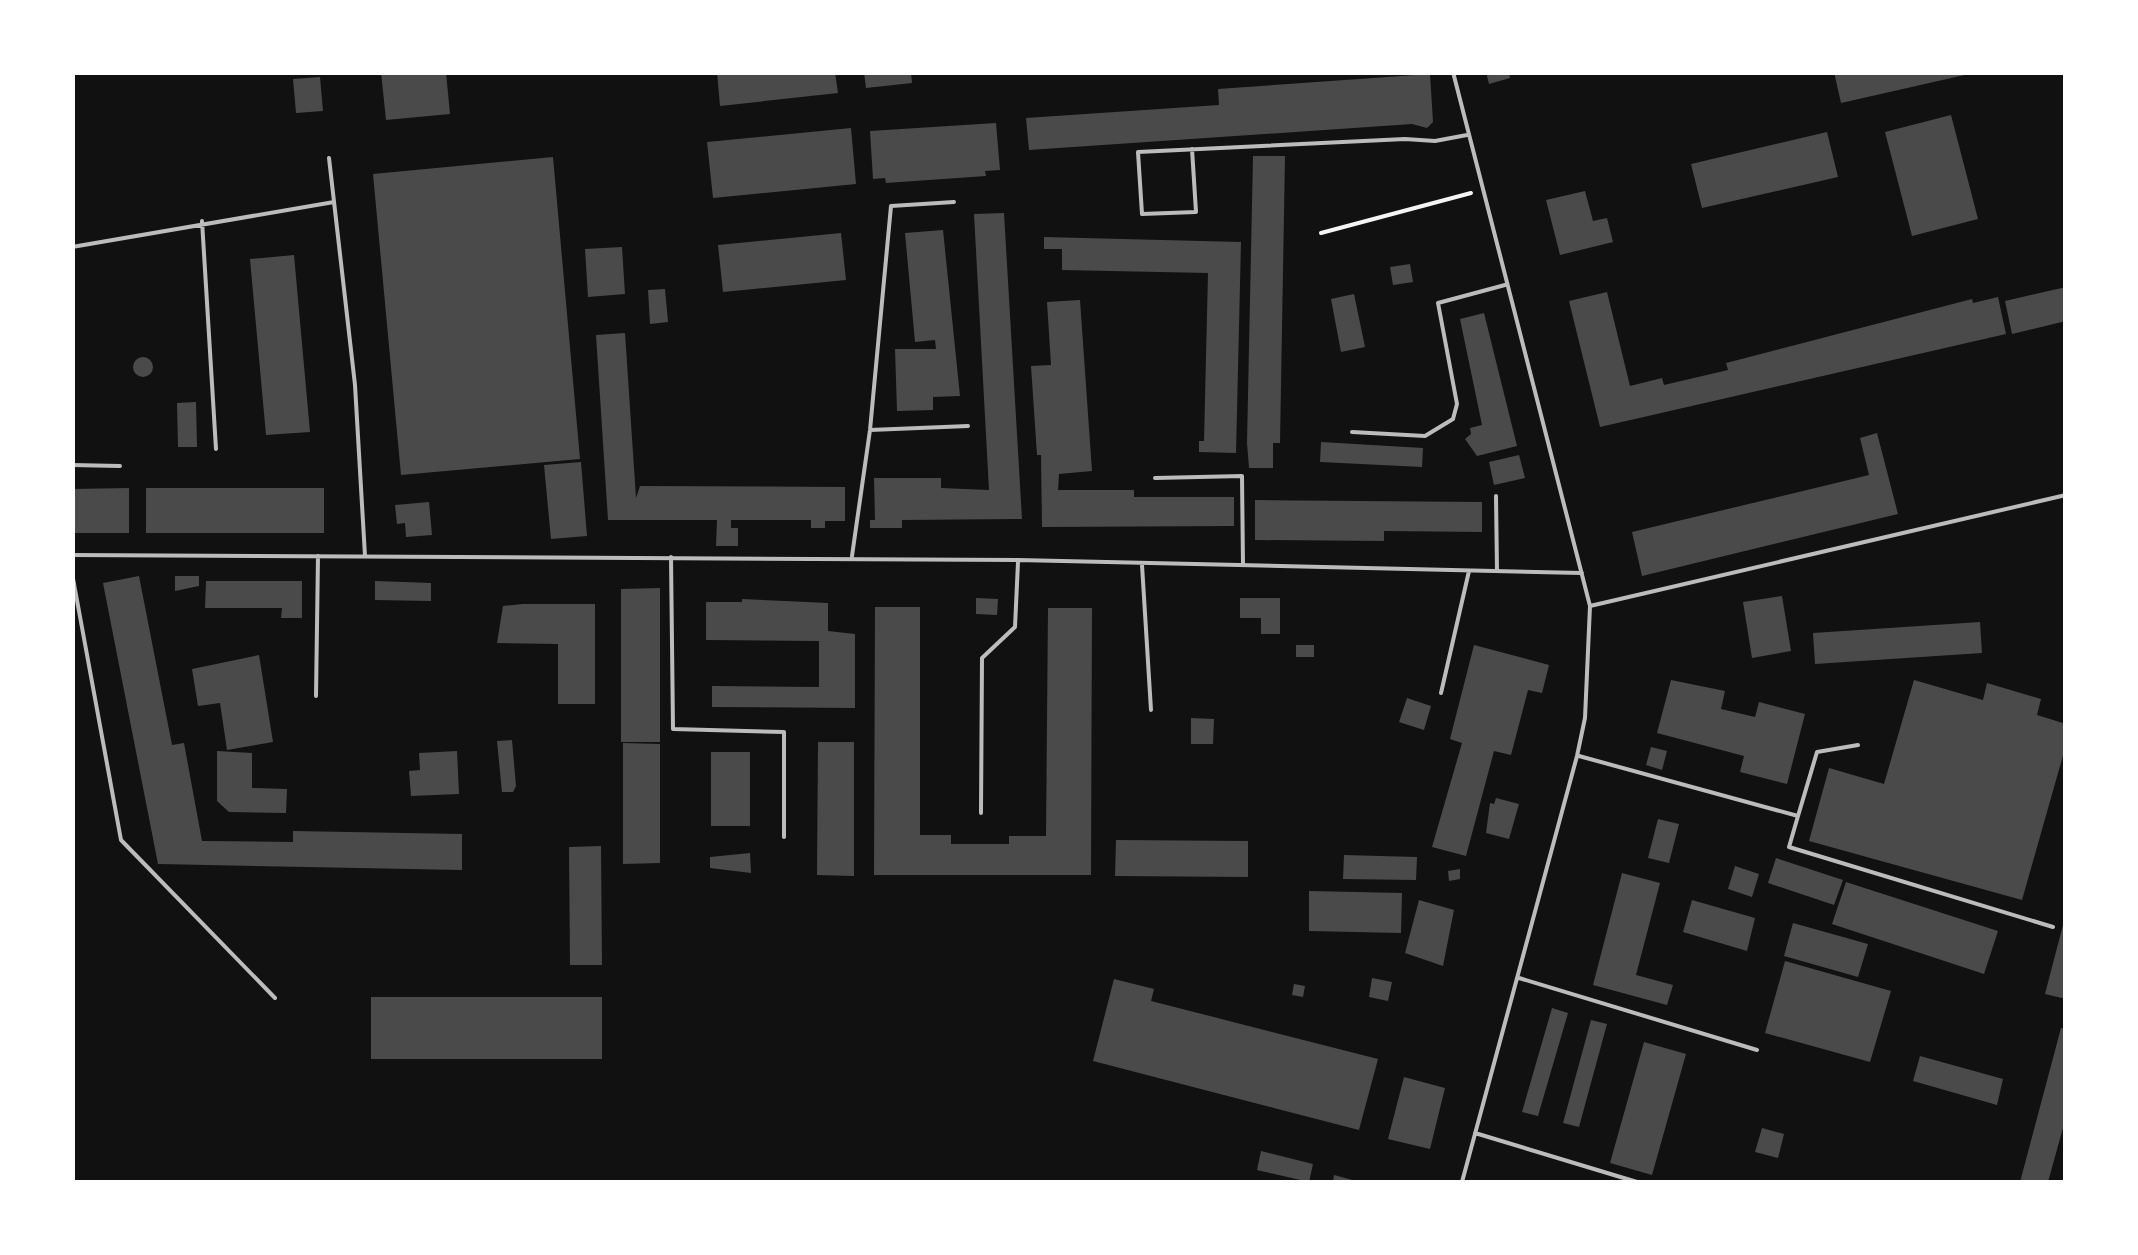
<svg xmlns="http://www.w3.org/2000/svg" width="2138" height="1255" viewBox="0 0 2138 1255" font-family="'Fira Sans',sans-serif">
  <style>
    .building { fill: #4a4a4a }
    .lines { fill: none; stroke-linecap: round; stroke-linejoin: round }
    .path { stroke: #f5f5f5; stroke-width: 4 }
    .service { stroke: #bcbcbc; stroke-width: 4 }
  </style>
  <rect width="100%" height="100%" fill="#111"/>
  <path class="building" d="M381,72h65l4,42 -64,6z
    M717,72h118l3,21 -118,13z
    M864,72h47l1,11 -46,5z
    M1486,72h23l1,6 -21,6z
    M1834,72h135v2l-128,29z
    M1430,74l3,48 -6,6 -15,-4 -383,26 -3,-32 193,-13 -1,-16z
    M320,77l3,34 -27,2 -3,-34z
    M1951,115l27,104 -66,17 -27,-104z
    M996,123l4,47 -15,1 1,5 -100,7 -1,-5 -12,1 -3,-48z
    M851,128l5,56 -143,14 -6,-56z
    M1827,132l11,45 -136,31 -11,-44z
    M1253,156h32l-5,287h-7v25h-24l-2,-25z
    M553,157l27,302 -179,16 -28,-301z
    M1585,191l8,30 14,-3 6,24 -53,13 -14,-55z
    M1004,213l18,306 -120,1v8h-32v-8h5l-1,-42h67v10l48,2 -15,-276z
    M943,230l17,166 -27,1v13l-36,1 -2,-62h41l-1,-9 -20,2 -10,-109z
    M841,233l5,47 -123,12 -5,-47z
    M1044,237l197,5 -5,211 -37,-1v-11h5l4,-168 -146,-3v-21h-18z
    M622,247l3,47 -37,3 -3,-48z
    M294,255l16,177 -44,3 -16,-176z
    M1410,264l3,18 -20,3 -3,-18z
    M2066,287v34l-54,13 -7,-33z
    M665,289l3,33 -18,2 -2,-34z
    M1607,292l23,94 32,-8 2,7 64,-15 -2,-7 246,-64 1,4 25,-6 8,37 -406,93 -31,-126z
    M1354,294l11,53 -24,5 -10,-53z
    M1080,300l12,171 -33,3 -1,16h76v7h100v29l-192,1 -1,-72h-4l-6,-89 20,-1 -4,-63z
    M1484,313l33,133 -40,10 -12,-17 6,-5 -1,-6 12,-3 -22,-106z
    M625,333l11,165 4,-12 205,1v34h-20v7h-14v-8h-80v8h7v18h-22l1,-26h-109l-12,-185z
    M133 367a10 10 0 1 1 20 0a10 10 0 1 1-20 0Z
    M196,402l1,45h-19l-1,-44z
    M1877,433l21,81 -256,62 -10,-44 237,-57 -9,-37z
    M1321,442l102,6 -1,19 -102,-5z
    M1519,455l6,23 -31,7 -5,-23z
    M581,462l6,74 -36,3 -7,-74z
    M129,488v45h-57v-44z
    M146,488h178v45h-178z
    M1255,500l227,2v30l-98,-1v10l-129,-1z
    M429,502l3,33 -26,2 -1,-14 -8,1 -2,-19z
    M139,576l33,169 12,-2 18,98 91,1v-11l169,3v36l-304,-6 -55,-281z
    M175,576h24v10l-24,5z
    M206,581h96v37h-21l1,-10h-77z
    M375,581l56,2v18l-56,-1z
    M660,588v154h-39v-153z
    M1782,596l9,55 -39,7 -9,-56z
    M976,598l22,1 -1,16 -21,-1z
    M1240,598h40v36h-19v-16h-21z
    M742,599l86,4v28l27,3v74l-143,-1v-21l107,1v-46l-113,-1v-38h36z
    M523,604h72v100h-37v-60l-61,-1 6,-37z
    M875,607h45v228h31v9h58v-8h37l2,-228h44l-1,267h-217z
    M1980,622l2,31 -167,11 -2,-31z
    M1296,645h18v12h-18z
    M1474,645l75,20 -7,28 -14,-3 -17,65 -17,-4 -28,105 -34,-9 30,-104 -12,-4z
    M259,655l14,87 -46,8 -7,-47 -22,3 -6,-37z
    M1671,680l54,11 -4,18 34,8 4,-15 46,12 -18,70 -47,-12 4,-16 -87,-23z
    M1914,680l69,20 4,-17 54,16 -4,16 29,9v21l-44,155 -213,-59 20,-73 55,16z
    M1407,698l24,8 -7,24 -25,-8z
    M1191,718l23,1 -1,25h-22z
    M512,740l4,46 -3,6h-11l-5,-51z
    M818,742h36v134l-37,-1z
    M623,743l37,1v119l-37,1z
    M1651,747l16,4 -5,19 -16,-5z
    M217,751l35,2v35l35,1 -1,24 -57,-1 -12,-11z
    M457,751l2,43 -48,2 -2,-25 11,-1 -1,-17z
    M711,752h39v74h-39z
    M1496,798l23,6 -10,35 -23,-6 4,-30 4,1z
    M1658,819l21,5 -10,39 -21,-5z
    M1116,840l132,1v36l-133,-1z
    M601,846l1,119h-32l-1,-118z
    M750,853l1,20 -41,-5v-11z
    M1344,855l73,2 -1,23 -73,-1z
    M1776,858l67,22 -9,25 -66,-22z
    M1735,866l24,8 -7,23 -24,-8z
    M1460,869v10l-11,2 -1,-10z
    M1622,873l38,10 -24,92 37,10 -6,20 -74,-20z
    M1846,882l152,49 -14,43 -152,-50z
    M1309,891l93,2 -1,40 -92,-2z
    M1419,900l35,10 -11,56 -38,-13z
    M1692,900l63,18 -8,33 -64,-19z
    M2064,921h2v78l-21,-5z
    M1793,923l75,21 -10,33 -74,-21z
    M1785,961l106,30 -21,71 -105,-29z
    M1372,978l20,4 -4,19 -19,-4z
    M1114,979l40,10 -3,12 227,58 -19,71 -266,-69z
    M1294,984l11,2 -2,11 -11,-2z
    M371,997h231v62h-231z
    M1552,1008l16,5 -30,103 -16,-4z
    M1591,1020l16,4 -28,103 -16,-4z
    M2061,1028l5,1v88l-18,65h-28z
    M1644,1042l42,12 -34,121 -42,-12z
    M1920,1056l83,23 -6,26 -84,-24z
    M1404,1077l41,11 -15,61 -42,-10z
    M1762,1128l22,6 -6,24 -23,-6z
    M1261,1151l52,13 -4,18 -52,-12z
    M1334,1175l22,6v1h-23z"/>
  <g class="lines">
    <path class="path" d="M1321,233l150,-40"/>
    <path class="service" d="M1453,72l137,534 -5,112 -8,38 -115,426
      M1192,149l4,63 -54,2 -4,-62 267,-13 30,2 32,-6
      M329,158l26,227 10,171
      M202,221l14,228
      M72,247l262,-45
      M870,430l98,-4
      M1352,432l73,4 28,-17 4,-15 -19,-101 67,-18
      M72,465l48,1
      M1155,478l87,-2 1,88
      M1496,496l1,75
      M72,555l946,5 564,13
      M852,556l18,-126 21,-224 63,-4
      M671,557l2,172 111,3v105
      M1142,565l9,145
      M72,573l49,267 154,158
      M1590,606l476,-111
      M1441,693l28,-122
      M316,696l2,-140
      M1579,756l219,60 -9,31 264,80
      M981,813l1,-155 33,-31 3,-65
      M1798,816l19,-64 41,-7
      M1519,978l238,72
      M1475,1133l162,49"/>
  </g>
  <rect width="2138" height="1255" fill="none" stroke="#ffffff" stroke-width="150"/>
</svg>
